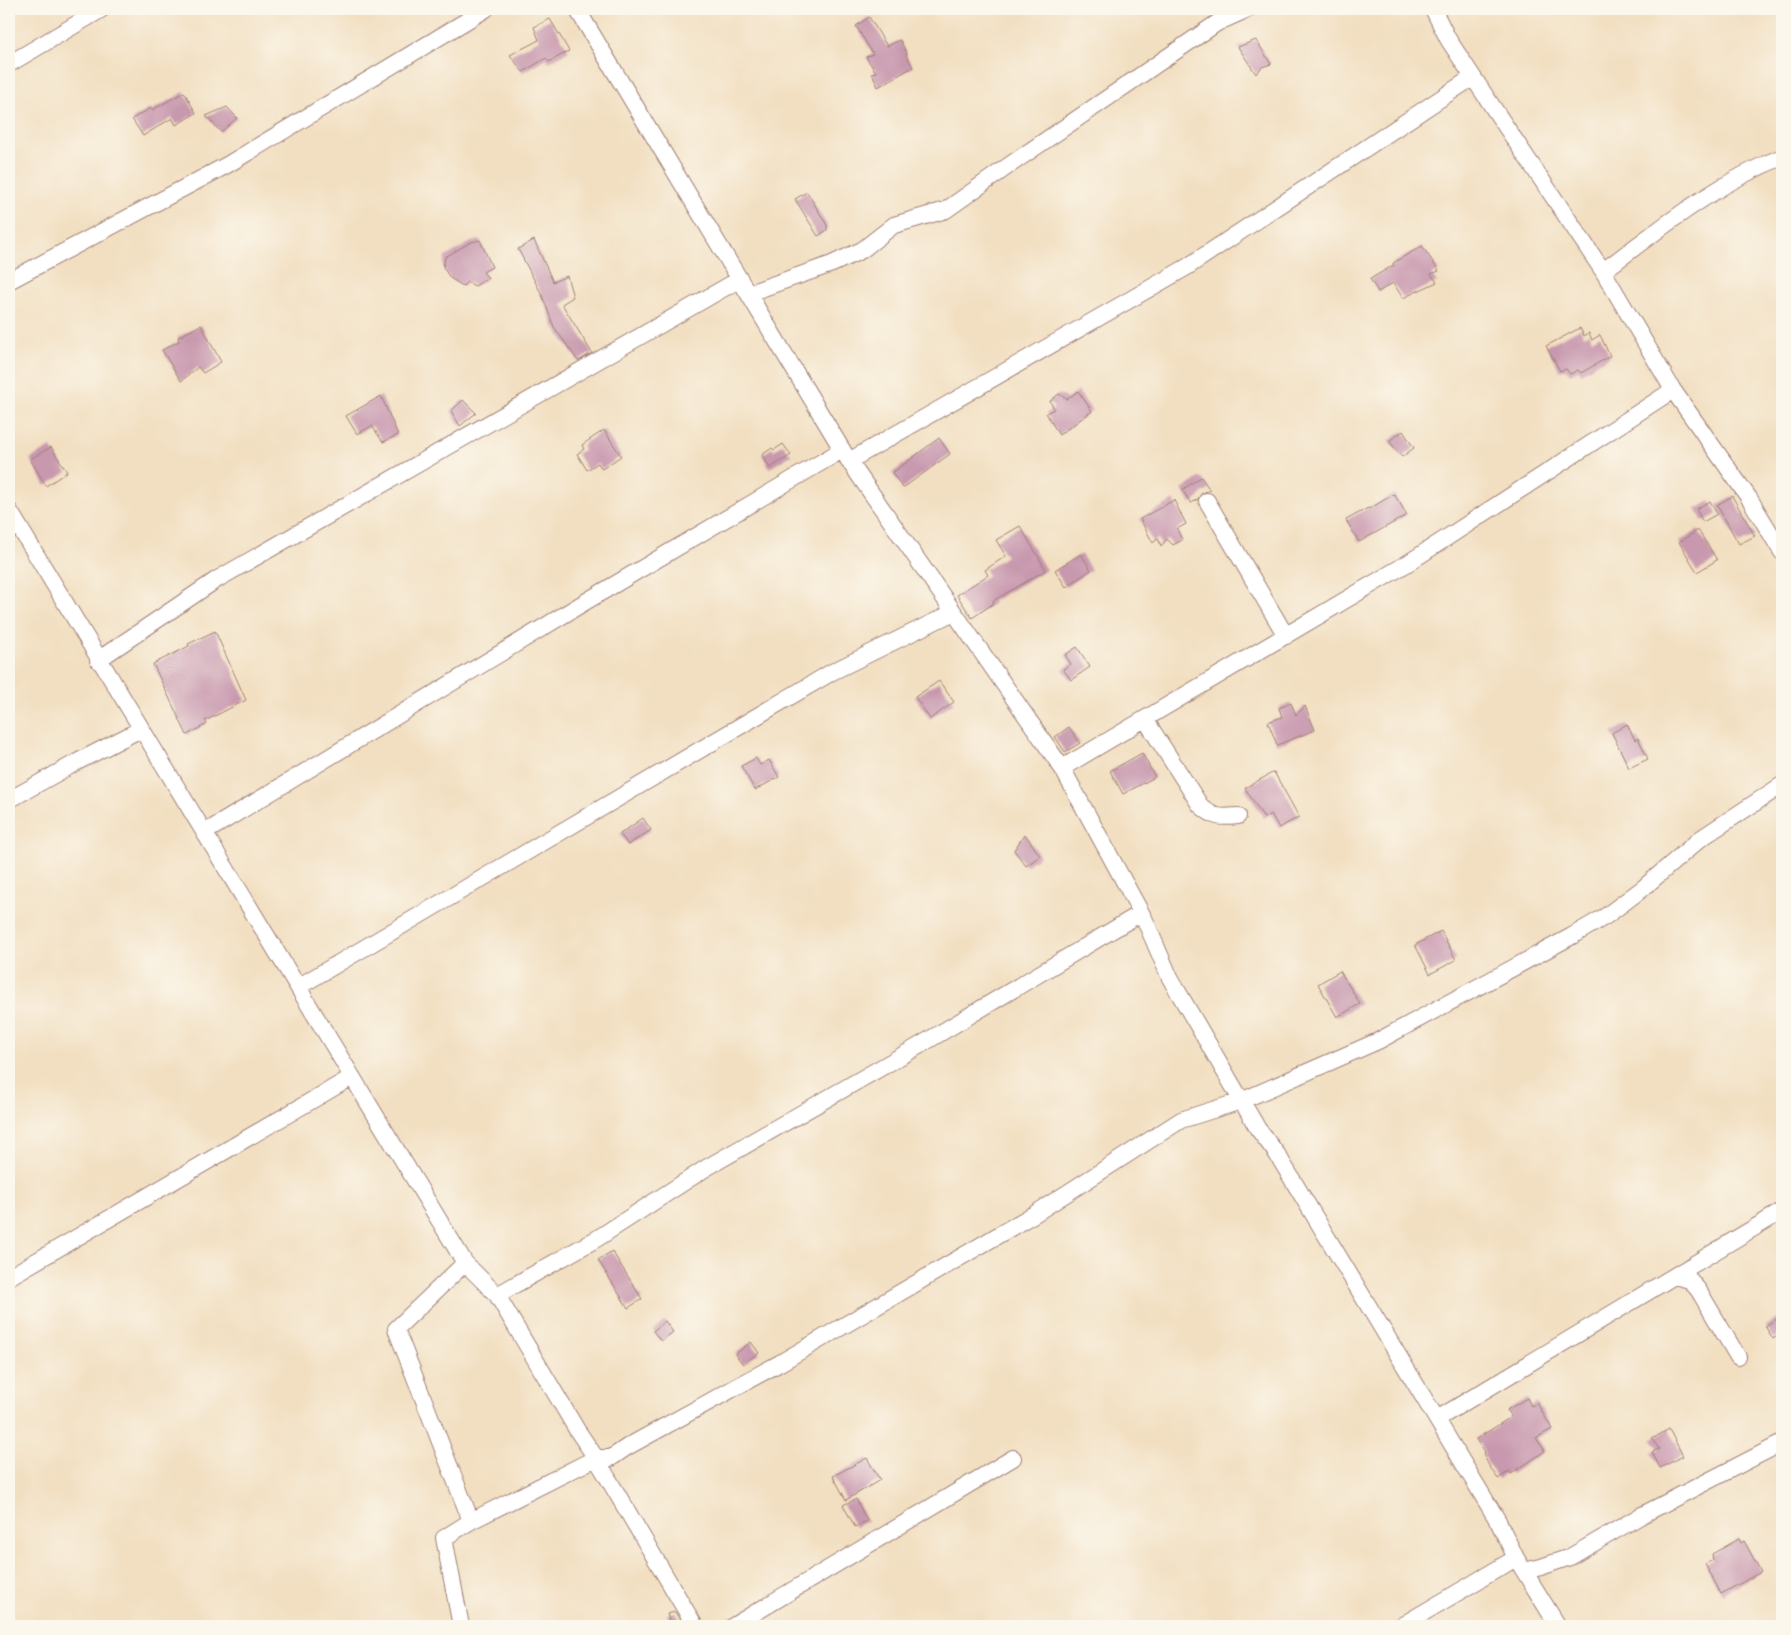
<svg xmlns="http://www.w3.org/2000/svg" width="1791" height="1635" viewBox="0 0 1791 1635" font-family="'Indie Flower',sans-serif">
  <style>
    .building { fill: #c898ae }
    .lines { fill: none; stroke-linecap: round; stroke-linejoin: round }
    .street-casing { stroke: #9e7f76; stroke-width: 18 }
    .street { stroke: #fff; stroke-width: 16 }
  </style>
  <rect width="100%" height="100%" fill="#fbf7ec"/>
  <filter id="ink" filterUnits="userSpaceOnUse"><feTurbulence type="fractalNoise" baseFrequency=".02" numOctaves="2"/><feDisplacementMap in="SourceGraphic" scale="10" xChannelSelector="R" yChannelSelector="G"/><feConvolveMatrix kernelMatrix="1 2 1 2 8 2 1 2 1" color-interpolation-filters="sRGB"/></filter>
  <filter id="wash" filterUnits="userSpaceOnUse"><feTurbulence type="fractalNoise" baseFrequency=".0096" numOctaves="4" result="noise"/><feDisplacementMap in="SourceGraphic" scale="20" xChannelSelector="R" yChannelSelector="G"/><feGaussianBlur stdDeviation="1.12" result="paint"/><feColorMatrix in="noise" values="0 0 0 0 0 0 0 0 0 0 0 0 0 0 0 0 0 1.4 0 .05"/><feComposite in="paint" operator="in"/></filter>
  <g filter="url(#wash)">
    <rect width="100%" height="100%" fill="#f2dfc1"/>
    <g id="blocks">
      <path class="building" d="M869,17l18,29 13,-6 7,14 -1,1 7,12 -35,20 -6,-14 4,-1 -10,-15 7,-3 -17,-28z
        M550,19l19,32 -20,11 -3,-4 -23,14 -13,-17 29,-15 -5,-13z
        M1256,40l15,24 -9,3 -6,7 -18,-27z
        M184,92l12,21 -20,12 -4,-7 -29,18 -11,-17 19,-11 1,2z
        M227,107l10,11 -16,14 -15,-16z
        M807,192l20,33v5l-9,6 -23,-37z
        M480,240l12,27 -9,5 5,6 -13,8 -8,-4 -4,4 -13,-8 -7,-11 2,-10 26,-15z
        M534,240l19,42 14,-6 6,21 -11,7 30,49 -14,8 -24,-34 -12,-32 -24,-46z
        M1422,246l17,25 -8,3 6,8 -34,16 -10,-15 -15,9 -8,-13 24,-14 -1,-2z
        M201,325l20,37 -18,11 -5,-6 -17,14 -19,-31 17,-9 -1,-4z
        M1580,328l4,8 5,-3 3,7 8,-5 10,21 -29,17 -3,-3 -8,4 -4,-5 -6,2 -14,-25z
        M1078,391l14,20 -33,24 -13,-22 8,-4 -4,-8 9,-7 8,5z
        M381,396l17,39 -15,7 -11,-16 -15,8 -11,-18z
        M463,400l13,13 -16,13 -9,-15z
        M604,430l17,26 -19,13 -4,-6 -11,7 -10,-16 7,-5 -2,-4z
        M1403,431l11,17 -12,9 -13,-16z
        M939,438l11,16 -47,34 -11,-15z
        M783,444l8,11 -21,13 -8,-13 10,-7 2,2z
        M51,447l16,25 -21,14 -16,-27z
        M1201,477l9,13 -8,3 -4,6 -7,4 -9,-13z
        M1394,494l13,21 -48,27 -13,-22 22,-12 1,1z
        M1732,496l23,40 -16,8 -22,-39z
        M1174,500l12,24 -9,5 5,11 -9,5 -6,-6 -6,7 -3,-8 -5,5 -13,-24z
        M1710,501l7,13 -14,8 -7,-13z
        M1020,526l26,44 -53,31 1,2 -22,15 -15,-23 31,-20 -3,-5 21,-14 -10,-16z
        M1698,530l19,30 -20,12 -18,-30z
        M1081,554l10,16 -25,17 -11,-17z
        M215,631l31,69 -41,21 2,3 -20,11 -34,-71 36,-18 -1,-2z
        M1077,647l13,20 -19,13 -8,-11 8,-5 -6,-9z
        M939,681l15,21 -24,17 -15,-22z
        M1291,703l5,12 9,-9 10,24 -38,15 -9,-23 14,-5 -3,-9z
        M1627,724l8,16 3,-2 10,21 -19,9 -17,-35z
        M1069,727l11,16 -15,9 -10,-15z
        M1142,753l13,24 -32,17 -13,-23z
        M756,758l4,7 9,-5 10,17 -24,13 -14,-24z
        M1274,772l25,45 -20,11 -8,-14 -7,4 -19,-30z
        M643,818l8,12 -23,15 -8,-11z
        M1025,834l15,22 -14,10 -12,-16z
        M1441,931l15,29 -26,14 -15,-29z
        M1340,971l20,33 -23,13 -19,-33z
        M612,1251l30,48 -14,9 -30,-48z
        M1782,1316v17l-9,6 -8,-13z
        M665,1321l8,11 -12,9 -8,-10z
        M751,1342l8,11 -16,11 -8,-10z
        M1527,1398l4,8 6,-3 15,26 -16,9 9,13 -34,23 -2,-3 -11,8 -10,-15 -5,-11 1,-1 -8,-13 35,-22 -4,-7z
        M1669,1429l14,27 -23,12 -8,-16 7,-3 -7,-10z
        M867,1458l13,22 -34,20 -13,-24z
        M856,1499l11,22 -12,6 -12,-22z
        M1739,1539l2,4 3,-2 17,31 -40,22 -16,-30 8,-4 -1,-6z
        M675,1612l9,14h-13l-4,-12z"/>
    </g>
  </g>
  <g filter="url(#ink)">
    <use href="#blocks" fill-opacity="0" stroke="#9e7f76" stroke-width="1"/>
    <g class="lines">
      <defs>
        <path id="street" d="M577,9l272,452 213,307 82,150 26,60 88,151 19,25 221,367 18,37 8,13 17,-4 29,-10 72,-42 140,-72
          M1433,9l15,30 46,70 109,162 70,119 76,108 33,54
          M9,64l93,-55
          M1603,271c57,-42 113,-88 179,-114
          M9,281l218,-116 259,-156
          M749,293l83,-29 30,-14 32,-25 52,-15 65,-46 206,-141 31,-14
          M849,461l338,-194 286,-190
          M1207,501l79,135
          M9,510l456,753 32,32 80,135 19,28h15l16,-11 153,-84 256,-150 145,-93 60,-19 137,-60 194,-105 34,-20 36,-27 58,-50 82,-54
          M98,660l118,-80 524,-301
          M1145,719l55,86c14,13 19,13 38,11
          M1062,768l346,-205 265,-173
          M9,800l68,-38 64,-33
          M204,833l376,-228 262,-155
          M298,987l534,-315 120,-59
          M1674,1276l16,4 9,11 39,66
          M9,1277l343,-200
          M497,1295l101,-57 108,-70 211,-121 224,-134
          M1437,1419l345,-208
          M471,1521l125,-63 99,168
          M1524,1571l34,55
          M461,1626l-17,-88 27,-17 -75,-192 69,-66
          M733,1626l280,-168
          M1401,1626l115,-68"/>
      </defs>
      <use href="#street" class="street-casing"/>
      <use href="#street" class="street"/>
    </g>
  </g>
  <rect width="1791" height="1635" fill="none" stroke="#fbf7ec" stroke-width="30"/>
</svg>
